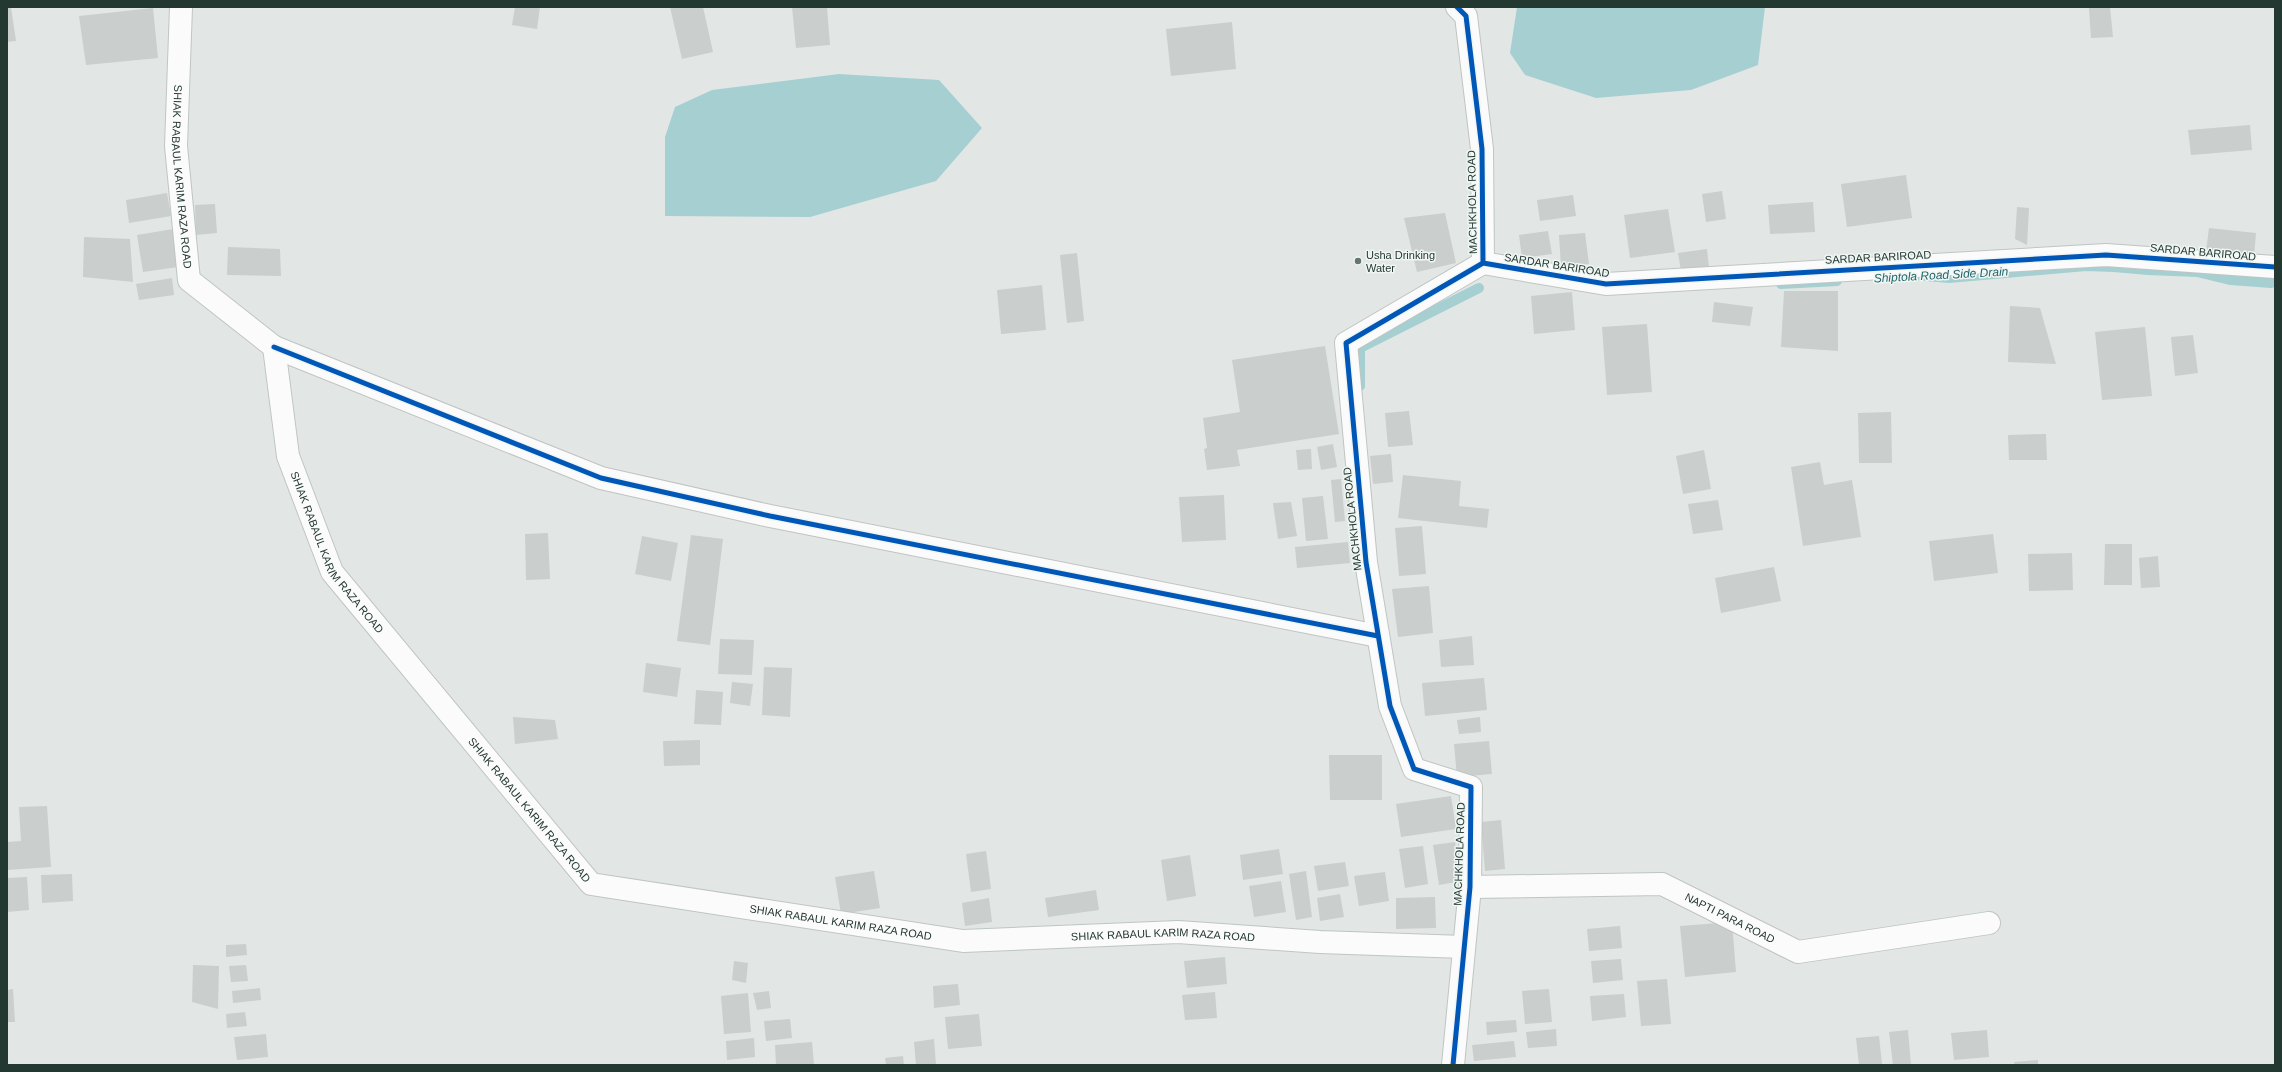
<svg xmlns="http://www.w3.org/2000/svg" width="2282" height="1072" viewBox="0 0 2282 1072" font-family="Arial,sans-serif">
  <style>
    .water { fill: #a6cfd1 }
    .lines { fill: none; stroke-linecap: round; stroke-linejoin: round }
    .stream { stroke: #a6cfd1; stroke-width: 10 }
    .building { fill: #cacecc }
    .street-casing { stroke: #bfc4c2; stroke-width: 24 }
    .secondary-casing { stroke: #bfc5c2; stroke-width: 24 }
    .street { stroke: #fbfbfb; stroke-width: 22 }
    .secondary { stroke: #fbfbfb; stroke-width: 22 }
    .cycleway-casing { stroke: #f0f6f3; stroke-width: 8 }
    .cycleway { stroke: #0057b8; stroke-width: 5 }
    .poi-dot { fill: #667570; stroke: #f0f6f3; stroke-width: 1.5 }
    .labels { text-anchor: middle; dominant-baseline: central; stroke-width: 3; stroke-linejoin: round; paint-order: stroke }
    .street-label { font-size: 11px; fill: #233831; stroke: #f0f6f3 }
    .poi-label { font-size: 11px; fill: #233831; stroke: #f0f6f3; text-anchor: start }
    .water-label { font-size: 12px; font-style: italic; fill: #23666d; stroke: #f0f6f3 }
  </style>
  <rect width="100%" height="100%" fill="#e2e7e5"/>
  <path class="water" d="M1517,7h248l-7,58 -67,25 -95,8 -71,-23 -15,-22z
    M839,74l100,6 43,48 -46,53 -126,36 -145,-1v-79l10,-30 37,-17z"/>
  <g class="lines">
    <path class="stream" d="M1915,275l34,3 137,-12 28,1 34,3 49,2 33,8 41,3 4,-2
      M1781,284l56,-3
      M1360,386v-38l119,-60"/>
  </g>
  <path class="building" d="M7,7h4l5,34 -9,1z
    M515,7h25l-3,22 -25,-4z
    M670,7h33l10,45 -31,7z
    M792,7h35l3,38 -34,3z
    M2110,7l3,30 -22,1 -2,-30z
    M153,8l5,50 -72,7 -7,-49z
    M1232,22l4,47 -65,7 -5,-47z
    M2250,125l2,25 -61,5 -3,-25z
    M1906,175l6,43 -65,9 -6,-43z
    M1722,191l4,28 -20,3 -4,-28z
    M167,193l4,23 -42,7 -3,-23z
    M1573,195l3,21 -36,5 -3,-21z
    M1813,202l2,30 -45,2 -2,-29z
    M215,204l2,29 -21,2 -1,-30z
    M2017,207l12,1 -2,37 -12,-6z
    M1668,209l7,43 -45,6 -6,-43z
    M1445,213l11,50 -39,9 -13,-54z
    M2209,228l47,5 -2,24 -48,-5z
    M173,229l5,38 -35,5 -6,-37z
    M1548,231l4,23 -30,4 -3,-23z
    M1585,233l4,31 -28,3 -2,-32z
    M84,237l46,2 3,43 -50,-5z
    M228,247l52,2 1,27 -54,-1z
    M1707,249l2,18 -28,4 -3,-18z
    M1077,253l7,68 -17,2 -7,-68z
    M172,278l2,17 -35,5 -3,-16z
    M1042,285l4,45 -45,4 -4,-44z
    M1784,291h54v60l-57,-4z
    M1572,292l3,38 -41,4 -3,-38z
    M1714,302l39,5 -3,19 -38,-4z
    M2010,306l30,2 16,56 -48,-2z
    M1647,324l5,68 -45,3 -5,-68z
    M2145,327l7,69 -50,4 -7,-68z
    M2193,335l5,38 -23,3 -4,-39z
    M1325,346l14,88 -102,16 3,16 -33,4 -3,-21 3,-1 -4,-30 37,-6 -8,-52z
    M1409,411l4,34 -25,2 -3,-34z
    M1891,412l1,51h-33l-1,-50z
    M2046,434l1,26h-38l-1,-25z
    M1333,444l4,23 -16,3 -4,-23z
    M1311,449l1,20 -14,1 -2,-20z
    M1704,450l7,39 -28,5 -7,-38z
    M1391,454l2,28 -20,2 -3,-28z
    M1820,462l4,23 28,-5 9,57 -58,9 -12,-79z
    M1403,475l58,6 -2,25 30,3 -2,19 -89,-10z
    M1341,479l4,42 -10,1 -4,-42z
    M1224,495l2,45 -44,2 -3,-45z
    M1323,496l5,43 -22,2 -4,-43z
    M1718,500l5,30 -30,4 -5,-30z
    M1291,502l6,34 -19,3 -5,-36z
    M1422,526l4,48 -27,2 -4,-48z
    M548,533l2,46 -24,1 -1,-46z
    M1993,534l5,39 -64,8 -5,-40z
    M691,535l32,4 -13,106 -33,-4z
    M642,536l36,7 -7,38 -36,-7z
    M1348,542l2,21 -53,5 -2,-21z
    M2105,544h27v41h-28z
    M2072,553l1,37 -44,1 -1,-37z
    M2158,556l2,31 -19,1 -2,-30z
    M1774,567l7,34 -60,12 -6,-35z
    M1429,586l4,47 -35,4 -6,-48z
    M1472,636l2,29 -33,2 -2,-27z
    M720,639l34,1 -2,35 -34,-1z
    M646,663l35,5 -4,29 -34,-5z
    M764,667l28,1 -2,49 -28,-2z
    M1484,678l3,32 -62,6 -3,-33z
    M732,682l21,2 -3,22 -20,-3z
    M696,690l27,2 -2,33 -27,-1z
    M513,717l42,3 3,19 -43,5z
    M1480,717l1,15 -22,2 -2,-14z
    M700,740v25l-36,1 -1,-25z
    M1489,741l3,33 -35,3 -3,-33z
    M1329,755h53v45h-52z
    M1451,796l5,33 -55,8 -5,-33z
    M47,806l4,61 -44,3v-28l14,-1 -2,-34z
    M1501,820l4,49 -20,2 -4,-49z
    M1455,842l6,39 -22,4 -6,-40z
    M1423,846l5,38 -23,4 -6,-39z
    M1279,849l4,25 -40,6 -3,-25z
    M986,851l5,38 -20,3 -5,-38z
    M1190,855l6,41 -29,5 -6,-41z
    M1345,862l4,24 -31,5 -4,-25z
    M874,871l6,37 -39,6 -6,-37z
    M1306,871l6,46 -16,3 -7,-46z
    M1385,872l4,29 -30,5 -5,-30z
    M72,874l1,27 -31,2 -1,-28z
    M27,877l2,33 -22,2v-34z
    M1281,881l5,31 -32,5 -5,-31z
    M1096,890l3,20 -51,7 -3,-19z
    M1340,894l4,23 -24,4 -3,-23z
    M1435,897l1,31 -40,1v-31z
    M989,898l3,24 -27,4 -3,-23z
    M1732,922l4,50 -51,5 -5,-51z
    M1620,926l2,22 -33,3 -2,-22z
    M246,944l1,11 -21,2v-12z
    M1225,957l2,27 -40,4 -3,-27z
    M1621,959l2,21 -30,3 -2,-22z
    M734,961l14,2 -2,20 -14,-3z
    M193,965l26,1 -1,43 -26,-7z
    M246,965l2,16 -17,1 -2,-16z
    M1667,979l4,45 -30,2 -4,-45z
    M958,984l2,21 -26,3 -1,-22z
    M260,988l1,12 -28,3 -1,-12z
    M13,989l2,33h-8v-32z
    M1549,989l3,33 -27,2 -3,-33z
    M769,991l2,17 -14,2 -4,-17z
    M1215,992l2,26 -32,2 -3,-25z
    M748,993l3,39 -27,2 -3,-38z
    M1624,994l2,23 -34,4 -2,-25z
    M245,1012l2,14 -20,2 -1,-14z
    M979,1014l3,32 -34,3 -3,-32z
    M790,1019l2,19 -26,3 -2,-20z
    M1516,1020l1,12 -30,3 -1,-13z
    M1556,1029l1,17 -29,2 -2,-16z
    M1908,1030l3,35h-18l-4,-33z
    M1987,1030l2,27 -35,3 -3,-27z
    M266,1034l2,23 -31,3 -3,-23z
    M1879,1036l3,28 -23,1 -3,-27z
    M754,1038l1,19 -28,3 -1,-19z
    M934,1039l2,26h-20l-2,-23z
    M1514,1041l2,16 -42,4 -2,-16z
    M812,1042l2,23h-38l-1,-20z
    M903,1056l1,9h-18l-1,-7z
    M2038,1060v5h-23l-1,-3z"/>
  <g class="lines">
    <defs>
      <path id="street" d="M274,347l327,131 169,38 608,120"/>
      <g id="secondary">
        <path id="s1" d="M181,7l-5,139 13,134 85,67 14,109 44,116 259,312 372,57 215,-9 142,10 144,5"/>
        <path d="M1483,263l123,21 500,-29 169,12"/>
        <path id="s2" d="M1470,887l192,-3 136,68 191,-29"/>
        <path d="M1453,1065l17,-178 1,-100 -57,-18 -24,-63 -24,-144 -20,-219 137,-80 -1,-114 -16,-133 -9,-9"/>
      </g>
    </defs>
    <use href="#street" class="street-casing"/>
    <use href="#secondary" class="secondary-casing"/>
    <use href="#street" class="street"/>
    <use href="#secondary" class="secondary"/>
    <defs>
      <path id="cycleway" d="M1483,263l123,21 500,-29 169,12
        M274,347l327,131 169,38 608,120
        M1453,1065l17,-178 1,-100 -57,-18 -24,-63 -24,-144 -20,-219 137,-80 -1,-114 -16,-133 -9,-9"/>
    </defs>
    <use href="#cycleway" class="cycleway-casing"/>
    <use href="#cycleway" class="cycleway"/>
  </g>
  <circle class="poi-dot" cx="1358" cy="261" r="4"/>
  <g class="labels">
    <g class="street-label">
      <text stroke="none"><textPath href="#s1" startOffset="170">SHIAK RABAUL KARIM RAZA ROAD</textPath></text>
      <text transform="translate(1472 202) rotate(-91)">MACHKHOLA ROAD</text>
      <text transform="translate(2203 252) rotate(5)">SARDAR BARIROAD</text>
      <text transform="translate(1878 257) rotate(-3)">SARDAR BARIROAD</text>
      <text transform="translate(1557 265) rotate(9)">SARDAR BARIROAD</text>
      <text transform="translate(1352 519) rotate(-96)">MACHKHOLA ROAD</text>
      <text stroke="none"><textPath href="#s1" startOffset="601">SHIAK RABAUL KARIM RAZA ROAD</textPath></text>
      <text stroke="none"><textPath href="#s1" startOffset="925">SHIAK RABAUL KARIM RAZA ROAD</textPath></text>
      <text transform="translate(1459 854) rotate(-88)">MACHKHOLA ROAD</text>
      <text stroke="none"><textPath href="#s2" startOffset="268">NAPTI PARA ROAD</textPath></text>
      <text stroke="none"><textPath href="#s1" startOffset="1274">SHIAK RABAUL KARIM RAZA ROAD</textPath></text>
      <text stroke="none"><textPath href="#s1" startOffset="1598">SHIAK RABAUL KARIM RAZA ROAD</textPath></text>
    </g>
    <g class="poi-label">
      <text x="1366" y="255">Usha Drinking<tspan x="1366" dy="13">Water</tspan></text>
    </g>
    <g class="water-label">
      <text transform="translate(1941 275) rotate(-3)">Shiptola Road Side Drain</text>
    </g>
  </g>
  <rect width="2282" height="1072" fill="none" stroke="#233831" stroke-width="16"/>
</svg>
